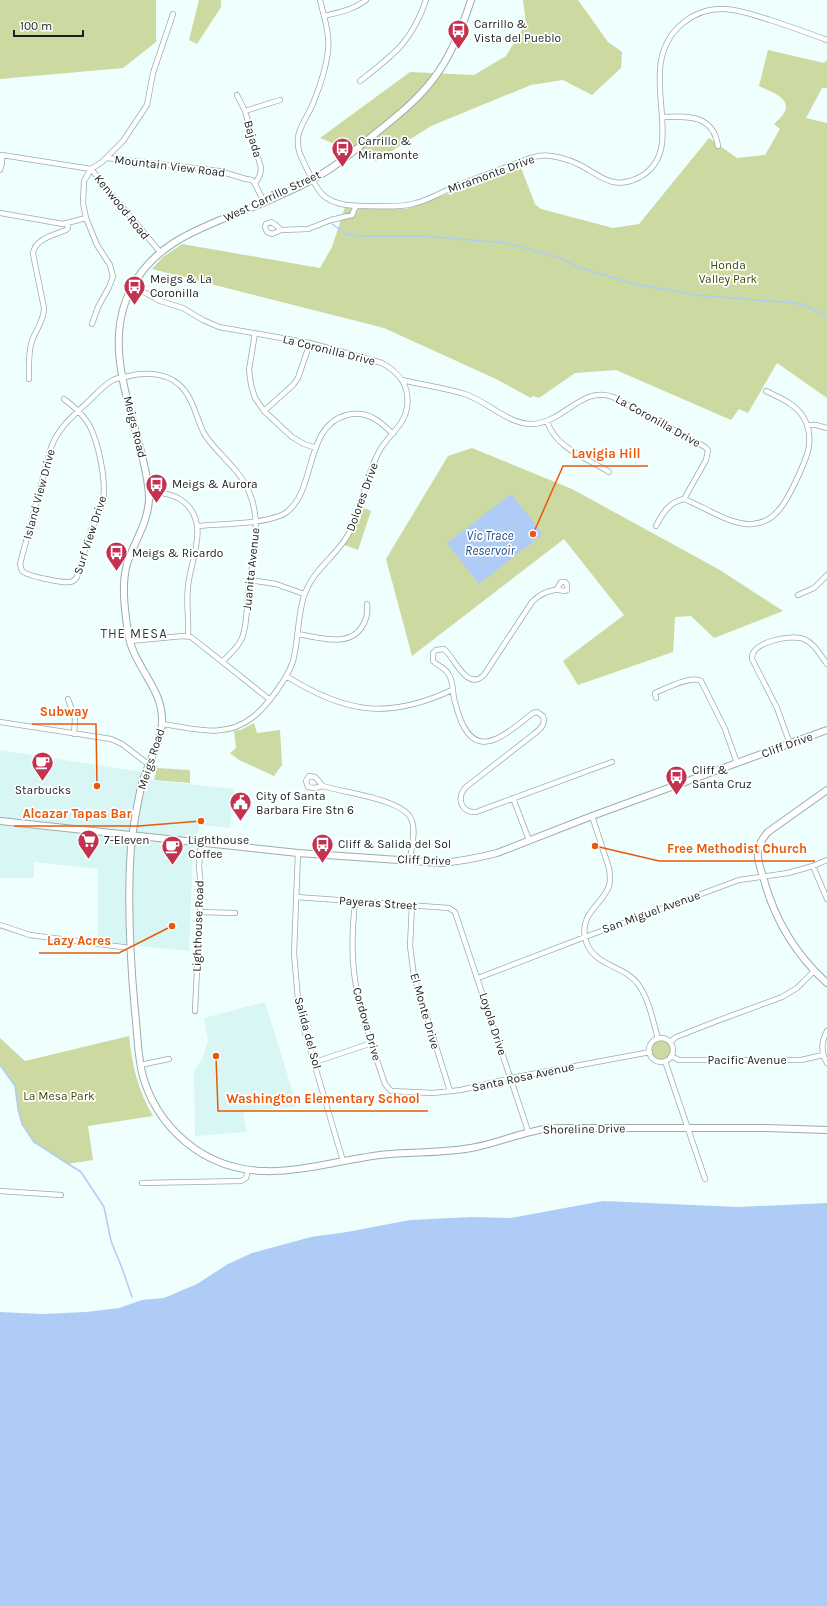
<svg xmlns="http://www.w3.org/2000/svg" width="827" height="1606" viewBox="0 0 827 1606" font-family="Karla,sans-serif">
  <style>
    .built { fill: #d8f6f3 }
    .green { fill: #ccd9a1 }
    .water { fill: #afccf7 }
    .lines { fill: none; stroke-linecap: round; stroke-linejoin: round }
    .stream { stroke: #afccf7; stroke-width: 1.5 }
    .street-casing { stroke: #9aaeab; stroke-width: 6 }
    .secondary-casing { stroke: #9aaeab; stroke-width: 8 }
    .street { stroke: #fff; stroke-width: 4.5 }
    .secondary { stroke: #fff; stroke-width: 6 }
    .labels { text-anchor: middle; dominant-baseline: central; stroke-width: 3.5; stroke-linejoin: round; paint-order: stroke }
    .poi-label { font-size: 12px; fill: #19201f; stroke: #fff; text-anchor: start }
    .street-label { font-size: 12px; fill: #19201f; stroke: #fff }
    .park-label { font-size: 12px; fill: #404b00; stroke: #fff }
    .water-label { font-size: 13px; font-style: italic; fill: #214d8b; stroke: #fff }
    .neighbourhood-label { font-size: 13px; letter-spacing: 1px; fill: #314140; stroke: #fff }
    .leader { fill: none; stroke: #e8590c; stroke-width: 1.5 }
    .callout-dot { fill: #e8590c; stroke: #fff; stroke-width: 1.5 }
    .callout-label { font-size: 13px; text-anchor: middle; font-weight: bold; fill: #e8590c; stroke: #fff; stroke-width: 3.5; stroke-linejoin: round; paint-order: stroke }
  </style>
  <rect width="100%" height="100%" fill="#eefffd"/>
  <path class="built" d="M0,750l149,23v7l85,9 -4,39 -30,-3 -7,26 -4,100 -51,-5 -40,-5v-72l-64,-7v16h-34z
    M265,1002l32,104 -54,7 4,19 -52,4 -1,-65 9,-14 5,-16 -4,-23z"/>
  <path class="green" d="M0,0h156v42l-33,26 -123,11z
    M199,0h22v7l-24,37 -8,-4z
    M523,0h55l30,42 14,10 -1,16 -29,27 -29,-15 -32,5 -100,41 -55,35 -56,-23 90,-66 64,3 32,-19 20,-33z
    M768,50l56,13 3,-3v28h-5l-16,30 21,5v275l-50,-35 -29,50 -9,-4 -8,11 -115,-50 -41,3 -36,25 -6,-2 -2,2 -35,-19 -112,-51 -232,-59 11,-12 19,-13 138,24 12,-21 13,-40 7,2h53l116,-41 14,36 6,5 72,19 26,-4 70,-86 28,20 28,-3 15,-26 -6,-5c3,-3 9,-8 11,-13 6,-14 -17,-20 -26,-25z
    M472,448l100,41 148,81 63,41 -69,27 -23,-22 -16,1 -2,35 -95,33 -15,-24 61,-46 -60,-76 -152,117 -26,-97 62,-103z
    M359,506l12,5 -13,39 -16,-6z
    M254,723l3,10 23,-3 2,35 -8,11 -35,-16 -9,-7 6,-5 -2,-17 7,-1z
    M157,768l33,2v13l-36,-3z
    M129,1036c3,29 9,55 24,80l-65,10 5,34 -26,4 -33,-22 -12,-18 -4,-15 -3,-23 -15,-21v-27l25,23z
    M649 1050a12 12 0 1 1 24 0a12 12 0 1 1-24 0Z"/>
  <path class="water" d="M511,494l32,40 -64,50 -32,-41z
    M603,1201l135,6 89,-4v403h-827v-294l41,2 45,-2 33,-4 23,-8 22,-2 33,-14 31,-20 24,-11 59,-16 36,-5 63,-12 61,-3 40,1z"/>
  <g class="lines">
    <path class="stream" d="M332,224l14,10 13,2h64l83,7 52,14 18,9 54,17 66,12 98,8 13,3 20,11
      M0,1065l15,21 3,23 4,15 12,18 47,30 23,35 7,34 11,27 10,29"/>
    <defs>
      <path id="street" d="M320,0c4,17 10,34 8,51 -2,17 -8,35 -14,50 -7,19 -22,31 -14,53 4,9 16,35 23,41 11,10 27,11 41,11 17,0 36,2 52,-3 12,-3 24,-10 36,-15 19,-8 38,-15 57,-22 9,-3 19,-8 29,-10 13,-2 30,3 42,9 21,11 33,26 60,12 53,-30 -11,-110 43,-154 28,-23 56,-13 87,-3 19,6 38,13 57,20
        M324,16c16,-4 29,-6 42,-16
        M360,81c33,-26 52,-39 66,-81
        M237,95l8,16 16,57 -1,7 -5,9
        M245,111l35,-11
        M662,117c25,-1 51,-3 56,29
        M107,158l112,13 27,8 6,1 3,4 9,18
        M0,170l2,-7v-8l89,14 69,83
        M0,213l63,11 23,-6
        M281,230l-9,4 -5,-2 -2,-5 1,-3 5,-2 5,3 5,5 27,-1 23,-9 21,-5 4,-9
        M133,286l27,15 23,7 20,12 16,7 91,16 72,20c18,10 28,23 25,44 -2,18 -18,27 -27,43 -15,26 -17,58 -32,85 -12,21 -34,34 -43,58 -8,21 -6,46 -12,68 -5,17 -27,46 -40,56 -29,23 -59,11 -91,7
        M92,324l6,-17 11,-20 4,-10 -3,-12 -13,-20 -11,-27 -3,-15 1,-22 7,-12 11,-7 21,-21 24,-36 6,-32 20,-59
        M255,333l-6,37 2,15 4,13 9,13 28,26 12,7 12,4
        M29,379c0,-12 -1,-27 3,-38 4,-12 12,-20 12,-33l-11,-54c1,-15 21,-19 33,-24l2,-2 -1,-4
        M402,380c21,5 43,8 63,14 23,8 43,30 67,30 32,-1 50,-39 81,-27l92,50 3,3 -2,10 -22,39
        M64,399c8,6 16,13 22,21 12,17 22,65 16,85 -3,9 -7,17 -11,25 -5,16 -10,31 -14,47 -2,3 -4,5 -8,5 -7,1 -42,-6 -47,-11l-2,-7 30,-113c6,-22 24,-36 40,-51 7,-7 14,-15 23,-20 4,-2 8,-2 12,-3 21,-6 46,-5 60,14 10,13 12,30 20,44 13,20 35,34 44,57 14,31 3,69 -1,101 -1,15 -1,32 -6,45 -4,10 -12,16 -19,23
        M264,411l29,-26 5,-7 12,-35
        M547,421c8,27 40,37 62,51
        M807,425h9l11,3
        M149,493c12,-1 25,1 35,9 26,22 7,56 4,84 -2,17 1,33 0,50
        M198,526c21,-2 73,-2 89,-14 30,-24 17,-86 60,-97 20,-5 33,6 46,19
        M656,526c6,-12 13,-24 28,-27 21,8 47,27 69,25 9,-1 18,-5 24,-12 10,-9 30,-52 32,-66 1,-9 0,-18 -4,-26 -8,-16 -25,-22 -39,-29
        M250,580l26,4 28,10
        M557,589l4,-7h4l2,2v6l-2,1c-4,0 -7,-2 -10,-1 -9,1 -17,6 -23,12l-48,73c-17,17 -29,-17 -40,-26l-8,1 -3,3v8c5,5 13,7 16,14 5,8 3,18 6,27 15,61 41,41 78,11l4,-1 6,4c3,9 -3,13 -9,18l-68,53c-10,11 -5,26 10,25l136,-50
        M798,595l16,-7 13,-13
        M297,634c22,3 53,15 66,-9 4,-7 5,-14 4,-21
        M130,641l53,-5 8,1 78,62
        M286,676c59,37 102,44 166,14
        M656,698l-1,-5c10,-4 36,-18 46,-12l24,48 12,34
        M68,699l7,20 -1,15
        M0,722l111,17 11,5 26,20
        M790,744l-13,-36 -25,-49c-2,-17 39,-25 52,-20 11,5 16,16 23,25
        M309,776l6,1 8,9 -8,2 -7,-1 -2,-6z
        M323,786c21,7 83,13 89,35 4,11 -1,28 -2,39
        M513,798l16,42
        M592,816l17,52c1,6 2,12 0,18 -6,18 -29,27 -24,51 5,29 38,27 53,47 11,15 15,37 20,55
        M298,853l-4,100 4,47 6,29 39,132
        M813,866l14,33
        M296,897l153,11 6,4 73,219
        M355,901c-2,23 -4,47 -1,71 4,38 19,76 31,112l6,7 42,2 28,-3 50,-12 139,-26
        M412,905l-2,41 4,30 36,115
        M200,912l35,1
        M0,925l30,10 100,13
        M478,978l107,-41 154,-57 49,-7 25,-7 14,-6
        M195,1011l6,-123 -2,-22 2,-24
        M827,1031c-6,11 -6,22 0,32
        M649 1050a12 12 0 1 1 24 0a12 12 0 1 1-24 0Z
        M670,1042l6,-5 41,-16 65,-24 15,-9 17,-17
        M671,1056l8,4h122l22,-5
        M665,1061l40,118
        M315,1062l57,-19
        M140,1065l29,-6
        M142,1183l99,-2 5,-3 2,-8
        M0,1191l61,4"/>
      <path id="secondary" d="M471,0c-8,25 -17,49 -32,71 -18,27 -43,46 -68,66 -18,15 -36,30 -56,41 -17,10 -37,18 -55,26 -48,20 -102,34 -128,83 -28,52 -5,108 8,161 4,16 9,33 9,51 -1,24 -15,43 -22,65 -6,22 -2,47 1,69 5,33 35,55 34,88 0,22 -16,44 -21,66 -4,19 -8,40 -10,60 -4,55 -1,110 4,165 3,22 2,46 9,68 9,28 27,52 51,69 60,41 121,14 185,6 32,-4 64,-1 96,-8 25,-5 49,-16 75,-19h215l61,2
        M827,790l-59,42c-16,18 -10,28 -4,48 11,40 32,75 63,103
        M0,821l298,32 144,10c19,-2 36,-5 55,-10l95,-37 235,-86"/>
    </defs>
    <use href="#street" class="street-casing"/>
    <use href="#secondary" class="secondary-casing"/>
    <use href="#street" class="street"/>
    <use href="#secondary" class="secondary"/>
  </g>
  <defs>
    <symbol id="bus-pin" viewBox="-11 -11 22 30"><path d="M0 17L-7.5 6A9.5 9.5 0 1 1 7.5 6Z" fill="#c3334f" stroke="#fff"/><path d="M-5-6H5V4H4V6H2V4H-2V6H-4V4H-5ZM-3.5-4V0h7V-4ZM-3.5 1.2v1.5H-2V1.2ZM2 1.2v1.5H3.5V1.2Z" fill="#fff"/></symbol>
    <symbol id="cafe-pin" viewBox="-11 -11 22 30"><path d="M0 17L-7.5 6A9.5 9.5 0 1 1 7.5 6Z" fill="#c3334f" stroke="#fff"/><path d="M-5.5-4.5H6V0H3Q3 3.5 0 3.5H-2.5Q-5.5 3.5-5.5 0ZM3-3.2v2h1.7v-2ZM-6 4.5H4V6H-6Z" fill="#fff"/></symbol>
    <symbol id="civic-pin" viewBox="-11 -11 22 30"><path d="M0 17L-7.5 6A9.5 9.5 0 1 1 7.5 6Z" fill="#c3334f" stroke="#fff"/><path d="M-.6-6.5H3V-4.5H.6V-3L4-1V1h2V6H-6V1h2V-1L-.6-3ZM-1.2 2.5V6h2.4V2.5Z" fill="#fff"/></symbol>
    <symbol id="supermarket-pin" viewBox="-11 -11 22 30"><path d="M0 17L-7.5 6A9.5 9.5 0 1 1 7.5 6Z" fill="#c3334f" stroke="#fff"/><path d="M-6-5.5h2.5l.6 2H6L4.5 2H-2.5L-4.4-4H-6ZM-1.5 3.2a1.3 1.3 0 1 0 .1 0ZM3 3.2a1.3 1.3 0 1 0 .1 0Z" fill="#fff"/></symbol>
  </defs>
  <g fill-rule="evenodd">
    <use href="#bus-pin" x="446" y="18" width="25" height="34"/>
    <use href="#bus-pin" x="330" y="136" width="25" height="34"/>
    <use href="#bus-pin" x="122" y="274" width="25" height="34"/>
    <use href="#bus-pin" x="144" y="472" width="25" height="34"/>
    <use href="#bus-pin" x="104" y="540" width="25" height="34"/>
    <use href="#cafe-pin" x="30" y="750" width="25" height="34"/>
    <use href="#bus-pin" x="664" y="764" width="25" height="34"/>
    <use href="#civic-pin" x="228" y="790" width="25" height="34"/>
    <use href="#supermarket-pin" x="76" y="828" width="25" height="34"/>
    <use href="#bus-pin" x="310" y="832" width="25" height="34"/>
    <use href="#cafe-pin" x="160" y="834" width="25" height="34"/>
  </g>
  <g class="labels">
    <g class="poi-label">
      <text x="474" y="24">Carrillo &amp;<tspan x="474" dy="14">Vista del Pueblo</tspan></text>
      <text x="358" y="141">Carrillo &amp;<tspan x="358" dy="14">Miramonte</tspan></text>
      <text x="150" y="279">Meigs &amp; La<tspan x="150" dy="14">Coronilla</tspan></text>
      <text x="172" y="484">Meigs &amp; Aurora</text>
      <text x="132" y="553">Meigs &amp; Ricardo</text>
      <text x="692" y="770">Cliff &amp;<tspan x="692" dy="14">Santa Cruz</tspan></text>
      <text x="43" y="790" text-anchor="middle">Starbucks</text>
      <text x="256" y="796">City of Santa<tspan x="256" dy="14">Barbara Fire Stn 6</tspan></text>
      <text x="104" y="840">7-Eleven</text>
      <text x="188" y="840">Lighthouse<tspan x="188" dy="14">Coffee</tspan></text>
      <text x="338" y="844">Cliff &amp; Salida del Sol</text>
    </g>
    <g class="street-label">
      <text transform="translate(253 139) rotate(74)">Bajada</text>
      <text transform="translate(170 166) rotate(7)">Mountain View Road</text>
      <text transform="translate(491 174) rotate(-20)">Miramonte Drive</text>
      <text transform="translate(272 196) rotate(-25)">West Carrillo Street</text>
      <text transform="translate(122 207) rotate(51)">Kenwood Road</text>
      <text transform="translate(329 350) rotate(14)">La Coronilla Drive</text>
      <text transform="translate(658 421) rotate(29)">La Coronilla Drive</text>
      <text transform="translate(135 427) rotate(76)">Meigs Road</text>
      <text transform="translate(39 494) rotate(-75)">Island View Drive</text>
      <text transform="translate(362 497) rotate(-70)">Dolores Drive</text>
      <text transform="translate(90 535) rotate(-72)">Surf View Drive</text>
      <text transform="translate(251 569) rotate(-84)">Juanita Avenue</text>
      <text transform="translate(787 745) rotate(-20)">Cliff Drive</text>
      <text transform="translate(151 759) rotate(-72)">Meigs Road</text>
      <text transform="translate(424 860) rotate(2)">Cliff Drive</text>
      <text transform="translate(378 903) rotate(4)">Payeras Street</text>
      <text transform="translate(651 912) rotate(-20)">San Miguel Avenue</text>
      <text transform="translate(198 926) rotate(-88)">Lighthouse Road</text>
      <text transform="translate(425 1011) rotate(74)">El Monte Drive</text>
      <text transform="translate(367 1024) rotate(74)">Cordova Drive</text>
      <text transform="translate(493 1024) rotate(72)">Loyola Drive</text>
      <text transform="translate(308 1033) rotate(75)">Salida del Sol</text>
      <text x="747" y="1060">Pacific Avenue</text>
      <text transform="translate(523 1077) rotate(-12)">Santa Rosa Avenue</text>
      <text transform="translate(584 1129) rotate(-1)">Shoreline Drive</text>
    </g>
    <g class="park-label">
      <text x="728" y="265">Honda<tspan x="728" dy="14">Valley Park</tspan></text>
      <text x="59" y="1096">La Mesa Park</text>
    </g>
    <g class="water-label">
      <text x="490" y="535">Vic Trace<tspan x="490" dy="15">Reservoir</tspan></text>
    </g>
    <g class="neighbourhood-label">
      <text x="134" y="633">THE MESA</text>
    </g>
  </g>
  <path class="leader" d="M533 534L563 466H648M97 786L96 724H32M201 821L139 826H14M595 846L659 861H815M172 926L119 953H39M216 1056L218 1111H428"/>
  <g class="callout-dot">
    <circle cx="533" cy="534" r="4"/>
    <circle cx="97" cy="786" r="4"/>
    <circle cx="201" cy="821" r="4"/>
    <circle cx="595" cy="846" r="4"/>
    <circle cx="172" cy="926" r="4"/>
    <circle cx="216" cy="1056" r="4"/>
  </g>
  <g class="callout-label">
    <text x="606" y="458">Lavigia Hill</text>
    <text x="64" y="716">Subway</text>
    <text x="77" y="818">Alcazar Tapas Bar</text>
    <text x="737" y="853">Free Methodist Church</text>
    <text x="79" y="945">Lazy Acres</text>
    <text x="323" y="1103">Washington Elementary School</text>
  </g>
  <path d="M14 30v6h69v-6" fill="none" stroke="#19201f" stroke-width="2"/>
  <text x="20" y="30" font-size="12" fill="#19201f" stroke="#ffffff" stroke-width="3" paint-order="stroke">100 m</text>
</svg>
